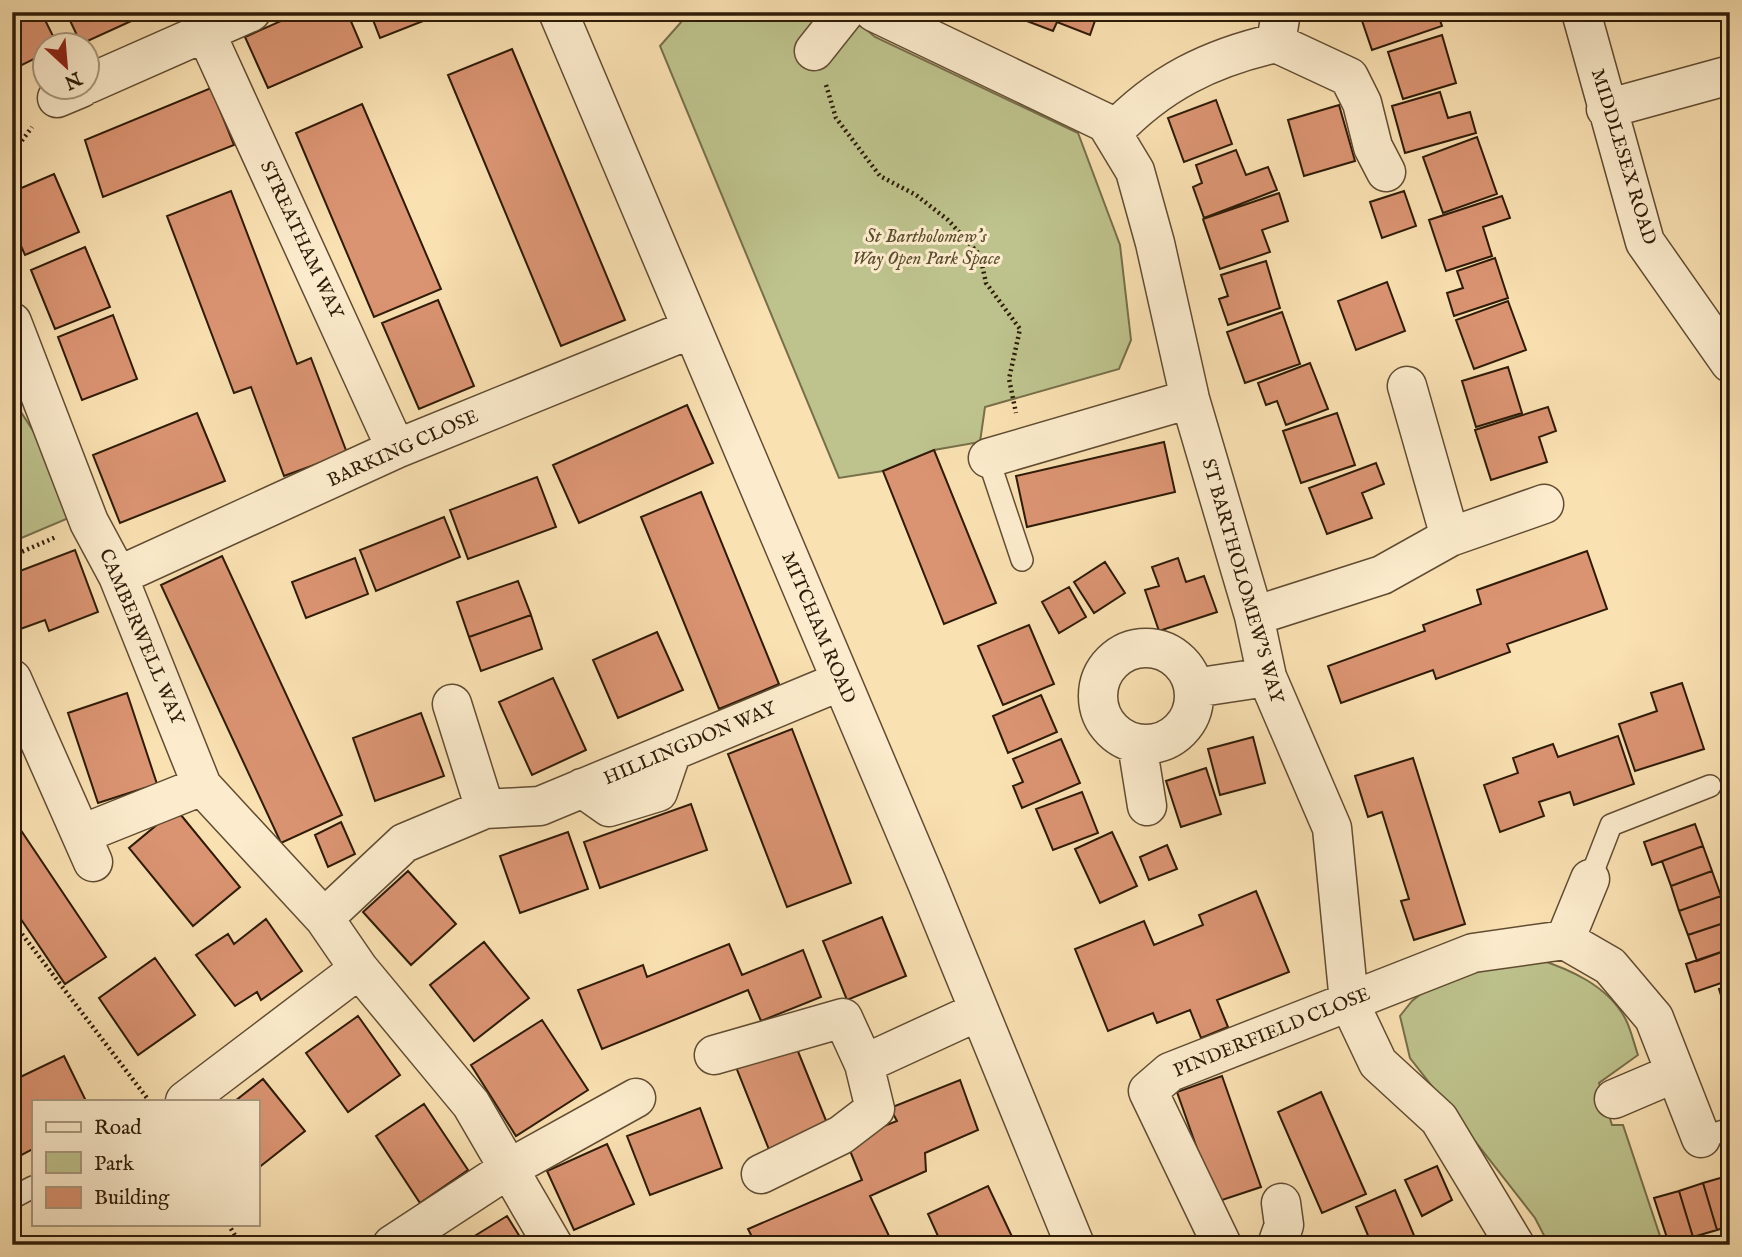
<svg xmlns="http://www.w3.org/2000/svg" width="1742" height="1257" viewBox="0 0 1742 1257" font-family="'IM FELL English',serif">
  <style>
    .green { fill: #bec38d; stroke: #766f4a; stroke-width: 2 }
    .building { fill: #db9472; stroke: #2e1b07; stroke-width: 2 }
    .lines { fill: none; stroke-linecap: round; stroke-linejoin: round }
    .service-casing { stroke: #614c32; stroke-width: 24 }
    .minor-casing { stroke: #614c32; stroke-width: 41 }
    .path { stroke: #2e1b07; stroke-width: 4.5; stroke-dasharray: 2 3.5; stroke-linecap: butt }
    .service { stroke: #fceccd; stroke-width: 21 }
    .minor { stroke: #fceccd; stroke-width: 38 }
    .labels { text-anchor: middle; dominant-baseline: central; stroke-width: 6; stroke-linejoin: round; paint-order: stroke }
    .street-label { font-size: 19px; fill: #2e1b07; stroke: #fceccd }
    .park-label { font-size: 19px; font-style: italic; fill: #594d2f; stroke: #fceccd }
  </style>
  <rect width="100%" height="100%" fill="#fae1b2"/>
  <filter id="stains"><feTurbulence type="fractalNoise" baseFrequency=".00286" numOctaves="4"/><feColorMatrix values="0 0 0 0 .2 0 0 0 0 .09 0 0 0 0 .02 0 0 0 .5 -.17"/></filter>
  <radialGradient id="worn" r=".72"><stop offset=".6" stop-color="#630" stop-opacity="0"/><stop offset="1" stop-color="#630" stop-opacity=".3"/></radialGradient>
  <path class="green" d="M690,12h155l30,25 203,96 42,112 11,95 -12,29 -134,38 -5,35 -46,8 -51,21 -44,7 -179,-432z
    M12,398l25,39 34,80 -59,25z
    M1535,958c34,11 72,27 90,60 6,11 9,26 13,37l-39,28 13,42h11l40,120h-114l-14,-27 -125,-160 -10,-42 12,-15 24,-19z"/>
  <path class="building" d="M12,12h29l17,34h-12v7l-34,17z
    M66,12h85l-70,32z
    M301,12h46l15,35 -94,41 -23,-51z
    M370,12h76l-66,26z
    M1003,12h95l-8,23 -33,-13 -4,9z
    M1359,12h78l5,14 -70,24z
    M1442,35l14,48 -53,16 -15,-47z
    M512,49l113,271 -64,26 -113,-271z
    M211,88l23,57 -131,52 -18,-57z
    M1440,92l8,26 22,-6 6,21 -71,20 -13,-47z
    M1216,100l16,44 -48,18 -16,-44z
    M362,104l79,185 -67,28 -78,-184z
    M1339,105l16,56 -51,15 -16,-56z
    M1477,137l20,57 -54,19 -20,-56z
    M1236,150l10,25 22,-8 9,23 -73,28 -11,-31 9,-4 -6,-18z
    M54,174l25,58 -54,23 -13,-29v-34z
    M231,191l66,173 14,-6 36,95 -63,23 -33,-89 -17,6 -67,-177z
    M1404,191l12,35 -34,12 -12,-36z
    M1279,193l9,28 -26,9 8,22 -50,17 -17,-50z
    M1502,196l8,22 -27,9 9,29 -46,15 -17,-51z
    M85,247l25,60 -55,22 -24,-59z
    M1495,258l13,40 -54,18 -7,-23 16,-5 -6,-17z
    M1266,261l14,47 -52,17 -9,-26 9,-3 -7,-21z
    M1387,282l18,49 -49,19 -18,-49z
    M438,300l36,86 -55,23 -37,-86z
    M1508,301l18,49 -52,19 -18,-49z
    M1282,312l18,52 -55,19 -18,-51z
    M113,315l24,64 -55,21 -24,-63z
    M1310,363l18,46 -42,16 -9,-24 -11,4 -8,-22z
    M1508,367l14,46 -46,14 -14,-46z
    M687,405l26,58 -134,60 -26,-58z
    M1548,407l8,24 -17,6 8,25 -56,18 -16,-50z
    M197,413l28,68 -105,42 -27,-68z
    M1337,413l18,52 -54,18 -18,-52z
    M1164,442l11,50 -148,35 -11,-51z
    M934,450l62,153 -52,21 -61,-153z
    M1376,463l8,21 -22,9 10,25 -45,16 -18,-46z
    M537,477l19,50 -88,32 -18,-49z
    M701,492l78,192 -60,25 -78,-192z
    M444,517l16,40 -84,34 -16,-41z
    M75,550l23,62 -49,19 -4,-11 -33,12v-58z
    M1587,551l20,58 -100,35 3,8 -74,27 -3,-9 -92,33 -13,-37 97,-35 -2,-6 58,-21 -4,-14z
    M222,556l120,259 -61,28 -120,-258z
    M355,558l13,36 -62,24 -14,-36z
    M1178,558l8,24 18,-6 13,36 -58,19 -14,-41 14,-4 -7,-19z
    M1105,562l20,31 -31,20 -20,-31z
    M518,581l13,34 -62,22 -12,-35z
    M1069,587l17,30 -27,16 -17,-31z
    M531,615l11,34 -61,22 -12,-34z
    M1029,625l25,59 -51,21 -25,-59z
    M657,632l26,58 -65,28 -25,-58z
    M553,678l33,72 -54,25 -33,-73z
    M1682,683l22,66 -69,22 -16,-47 38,-13 -6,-18z
    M127,693l30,91 -59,19 -30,-90z
    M1041,695l16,37 -49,21 -15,-37z
    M421,713l23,63 -69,25 -22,-63z
    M792,729l59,154 -64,24 -59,-153z
    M1618,736l16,48 -60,21 -4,-13 -31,10 5,14 -44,16 -16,-47 34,-12 -5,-15 40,-14 5,13z
    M1253,737l12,46 -45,12 -12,-46z
    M1061,739l19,44 -58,25 -9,-22 10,-4 -10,-23z
    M1413,758l52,166 -51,16 -13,-39 8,-2 -27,-87 -14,5 -13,-41z
    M1206,768l15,46 -40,13 -15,-46z
    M1082,792l16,41 -45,17 -17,-41z
    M691,804l16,46 -107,38 -16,-46z
    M176,809l64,78 -47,39 -64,-78z
    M12,817l94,140 -41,27 -53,-78z
    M341,822l14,32 -27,13 -13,-32z
    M1695,824l8,22 -51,19 -8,-23z
    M568,832l20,57 -68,24 -20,-57z
    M1112,832l25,54 -37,17 -25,-54z
    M1167,845l10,24 -28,11 -9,-23z
    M1703,846l9,25 -41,15 -9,-25z
    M408,871l48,53 -45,41 -48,-53z
    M1712,871l9,25 -42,15 -8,-25z
    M1256,891l33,81 -72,28 11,27 -27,11 -11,-28 -33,13 -4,-10 -45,18 -33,-82 69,-28 10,24 49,-20 -4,-10z
    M1721,896l9,25 -42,14 -9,-24z
    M882,917l24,59 -59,24 -24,-59z
    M266,919l36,52 -41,29 -4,-8 -22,14 -39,-51 32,-21 6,10z
    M1730,921v28l-33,12 -9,-26z
    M484,942l45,56 -55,43 -44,-56z
    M729,944l13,31 61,-25 18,47 -60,24 -13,-31 -146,59 -24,-59 65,-25 4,12z
    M1730,949v31l-35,12 -9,-28z
    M155,958l40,57 -57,40 -39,-57z
    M1730,986v31l-2,1 -9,-29z
    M358,1016l42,59 -52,37 -42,-59z
    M542,1020l46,70 -72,46 -45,-71z
    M795,1044l34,84 -59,24 -34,-85z
    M64,1056l22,45h-53v48l-17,9 -4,-7v-70z
    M1222,1076l39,111 -45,15 -39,-110z
    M263,1079l42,52 -48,38v-68h-22z
    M960,1080l18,50 -53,23 1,18 -56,25 19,40 -23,9h-110l-8,-16 114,-49 -16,-39 51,-20 -7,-13z
    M1321,1092l45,102 -44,19 -44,-101z
    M424,1104l44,66 -48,33 -44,-67z
    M700,1108l22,60 -72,27 -23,-59z
    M607,1144l27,60 -60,26 -27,-59z
    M1437,1166l15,34 -30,16 -17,-36z
    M1727,1176l3,50 -13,4 -14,-47z
    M1703,1183l14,47 -24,7 -14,-46z
    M988,1186l28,59h-74l-14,-31z
    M1395,1190l23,55h-46l-16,-38z
    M1679,1191l14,46 -24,7 -15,-46z
    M507,1216l18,29h-65z"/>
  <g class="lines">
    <defs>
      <path id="service" d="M988,458l34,102
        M1590,879l21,-54 99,-39
        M1701,1138l29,-9
        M12,1198l21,-11"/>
      <path id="minor" d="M558,12l369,871 148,362
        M874,12l232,111 29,48 20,72 35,156 64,217 13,61 65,151 17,174 29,61 61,56 76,126
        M1581,12l64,230 85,121
        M205,31l191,418
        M1276,43l73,34 13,26 11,44 13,25
        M814,51l31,-39
        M88,84l163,-72
        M57,98l24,-10
        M1606,109l124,-34
        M1112,133c47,-50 98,-75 164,-90l5,-31
        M12,322l77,200 29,54 84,210 122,132 35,51 112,135 82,141
        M988,458l202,-59
        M1450,537l94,-33
        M118,576l278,-127 295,-120
        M1254,616l128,-41 68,-38 -43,-151
        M1098 696a48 48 0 1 1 96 0a48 48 0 1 1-96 0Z
        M12,679l81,183
        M1194,688l73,-11
        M452,704l33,105
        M1137,744l10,62
        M582,788l27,19 49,-15 14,-41
        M82,834l120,-48
        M324,918l80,-75 81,-34 55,-3 301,-125
        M1565,940l25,-61
        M714,1055l129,-37 21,46 113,-52
        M1614,1099l61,-26
        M185,1101l174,-132
        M761,1174l80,-39 34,-26 -11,-45
        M392,1245l116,-76 128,-71
        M1222,1245l-74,-154 22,-19 303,-119 92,-13 45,26 44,52 47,120
        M1277,1245l7,-20 -3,-22"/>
    </defs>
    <use href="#service" class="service-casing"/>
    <use href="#minor" class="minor-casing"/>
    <path class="path" d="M826,85l10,33 44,58 36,19 32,25 32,35 6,28 34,46 -11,50 7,34
      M12,154l20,-27
      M12,556l44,-19
      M12,921l135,177
      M228,1224l13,21"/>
    <use href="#service" class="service"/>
    <use href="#minor" class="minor"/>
  </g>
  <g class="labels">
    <g class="street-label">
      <text transform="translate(1623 157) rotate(73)">MIDDLESEX ROAD</text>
      <text transform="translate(301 240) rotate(65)">STREATHAM WAY</text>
      <text transform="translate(403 449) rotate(-24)">BARKING CLOSE</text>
      <text transform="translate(1242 581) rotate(74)">ST BARTHOLOMEW'S WAY</text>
      <text transform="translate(818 628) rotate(67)">MITCHAM ROAD</text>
      <text transform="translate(141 637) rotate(67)">CAMBERWELL WAY</text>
      <text transform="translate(690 744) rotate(-23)">HILLINGDON WAY</text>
      <text transform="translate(1272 1033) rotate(-22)">PINDERFIELD CLOSE</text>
    </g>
    <g class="park-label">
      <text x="926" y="237">St Bartholomew's<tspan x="926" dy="22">Way Open Park Space</tspan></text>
    </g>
  </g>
  <rect width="1742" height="1257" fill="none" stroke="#fae1b2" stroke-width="42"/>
  <rect x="14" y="14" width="1714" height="1229" fill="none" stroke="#2e1b07" stroke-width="3.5"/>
  <rect x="21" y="21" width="1700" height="1215" fill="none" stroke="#2e1b07" stroke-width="2"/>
  <rect x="32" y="1100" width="228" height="126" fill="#fceccd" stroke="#aa987e" stroke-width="2"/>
  <rect x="46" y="1122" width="35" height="10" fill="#fceccd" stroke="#aa987e" stroke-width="2"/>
  <text x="94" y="1134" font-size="21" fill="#2e1b07">Road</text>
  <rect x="46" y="1152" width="35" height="21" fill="#bec38d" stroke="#aa987e" stroke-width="2"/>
  <text x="94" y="1170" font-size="21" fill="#2e1b07">Park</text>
  <rect x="46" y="1187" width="35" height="21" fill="#db9472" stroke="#aa987e" stroke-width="2"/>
  <text x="94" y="1204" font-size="21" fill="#2e1b07">Building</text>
  <g transform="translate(66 66) rotate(154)"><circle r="33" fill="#fceccd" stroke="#aa987e" stroke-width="2"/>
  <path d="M0-5L12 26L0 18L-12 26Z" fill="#8f2418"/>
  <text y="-10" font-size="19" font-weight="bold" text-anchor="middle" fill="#2e1b07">N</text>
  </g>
  <rect width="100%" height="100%" filter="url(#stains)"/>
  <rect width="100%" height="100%" fill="url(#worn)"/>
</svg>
